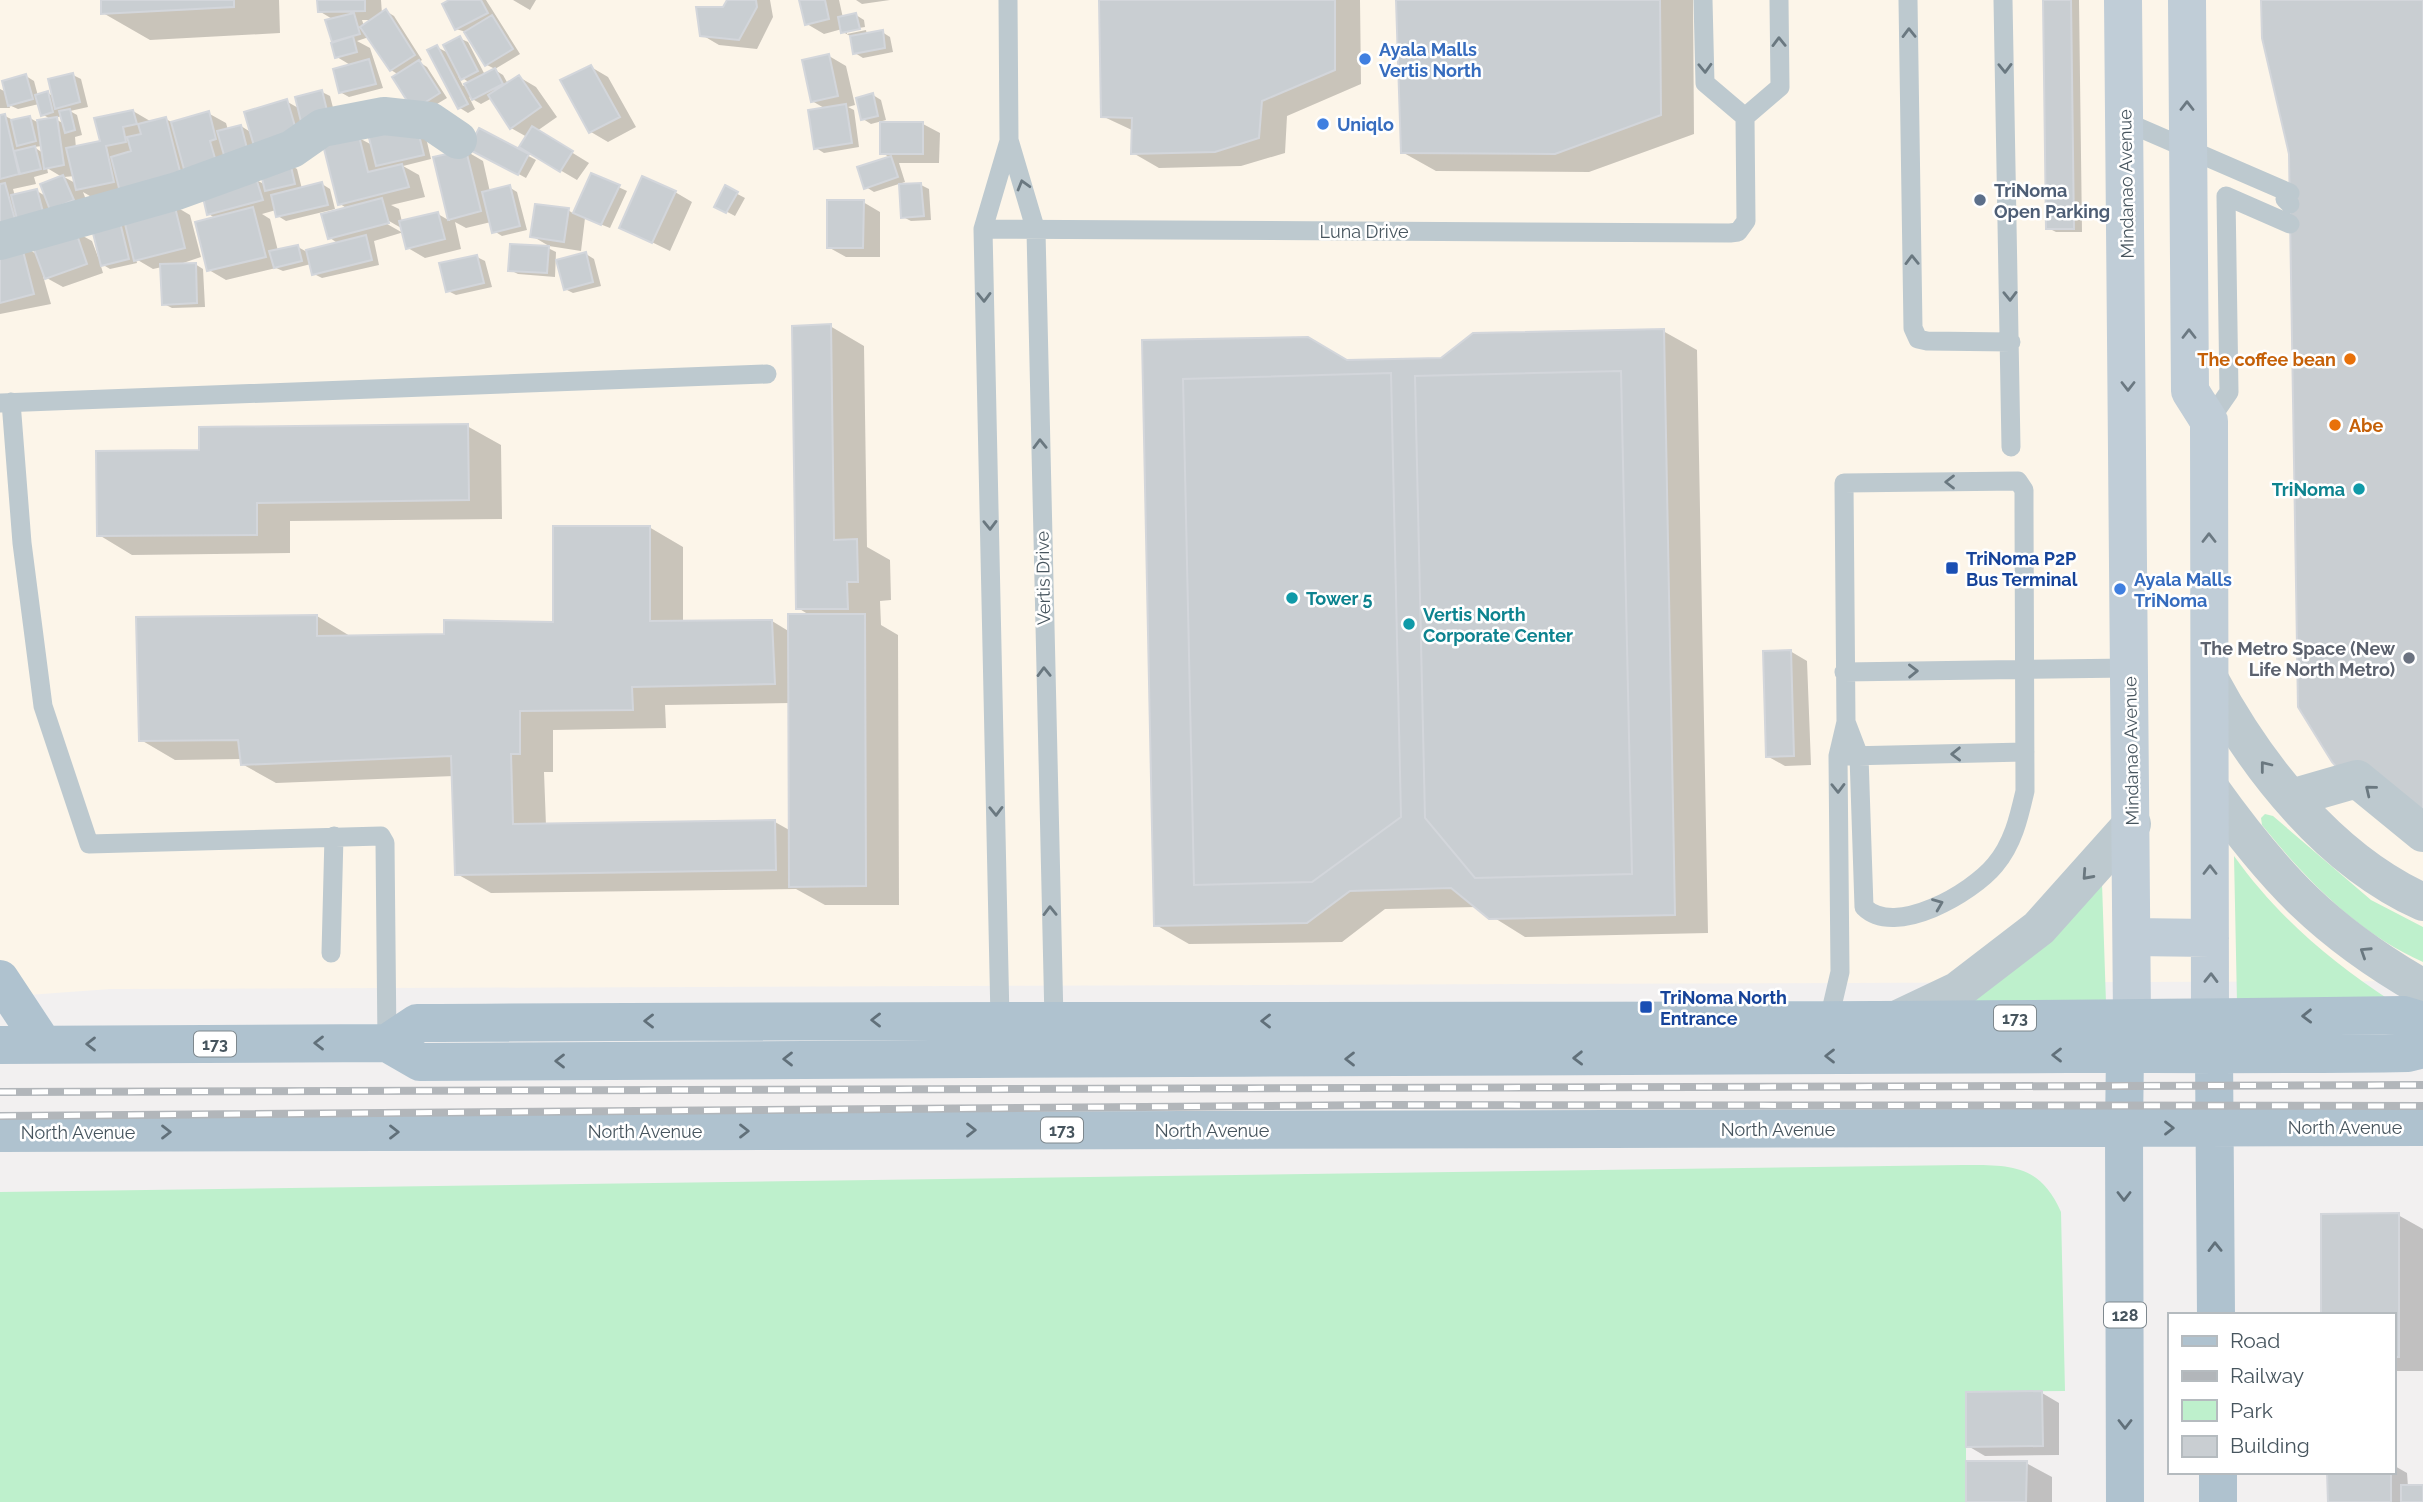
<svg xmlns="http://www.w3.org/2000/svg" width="2423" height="1502" viewBox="0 0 2423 1502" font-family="Raleway,sans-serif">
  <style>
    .commercial { fill: #fcf5e9 }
    .green { fill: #bef0cc }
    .shadow { fill: #0003; fill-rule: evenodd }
    .building { fill: #c9ced2; stroke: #d3d6db; stroke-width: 2 }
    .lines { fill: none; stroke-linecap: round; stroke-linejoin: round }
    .lane { stroke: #bdc9cf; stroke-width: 19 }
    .street { stroke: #bdc9cf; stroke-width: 38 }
    .secondary { stroke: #c0cdd7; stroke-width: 38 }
    .primary { stroke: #afc2cf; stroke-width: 38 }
    .rail-casing { stroke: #b2b6ba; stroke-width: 8 }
    .rail { stroke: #fff; stroke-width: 5; stroke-dasharray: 16; stroke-linecap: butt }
    .oneway { stroke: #6a7880 }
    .oneway2 { stroke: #6b7982 }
    .oneway3 { stroke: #61707a }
    .shop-dot { fill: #3f7fe0; stroke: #fff; stroke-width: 2.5 }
    .service-dot { fill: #5c6f8a; stroke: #fff; stroke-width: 2.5 }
    .food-dot { fill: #e8710a; stroke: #fff; stroke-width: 2.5 }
    .culture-dot { fill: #0f9aa8; stroke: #fff; stroke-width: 2.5 }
    .transit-dot { fill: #1a4fb4; stroke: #fff; stroke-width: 2.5 }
    .worship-dot { fill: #6b7280; stroke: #fff; stroke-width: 2.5 }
    .labels { text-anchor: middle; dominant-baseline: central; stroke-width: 5; stroke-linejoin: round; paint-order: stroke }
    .shield { fill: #fff; stroke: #7e888e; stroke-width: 2 }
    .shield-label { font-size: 16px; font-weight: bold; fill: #47555e }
    .shop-label { font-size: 18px; font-weight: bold; fill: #366cbe; stroke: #fff; text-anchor: start }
    .street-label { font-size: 18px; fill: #47555e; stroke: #fff }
    .service-label { font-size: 18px; font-weight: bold; fill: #4e5e75; stroke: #fff; text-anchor: start }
    .food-label { font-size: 18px; font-weight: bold; fill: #c56008; stroke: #fff; text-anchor: end }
    .culture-label { font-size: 18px; font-weight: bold; fill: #0d838f; stroke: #fff; text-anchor: start }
    .transit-label { font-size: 18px; font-weight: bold; fill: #164399; stroke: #fff; text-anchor: start }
    .worship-label { font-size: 18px; font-weight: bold; fill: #5b616d; stroke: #fff; text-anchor: end }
  </style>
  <rect width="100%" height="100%" fill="#f2f0f0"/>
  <path class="commercial" d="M0,0h2423v981l-2312,8 -111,8z"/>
  <path class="green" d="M2265,814l8,2 98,84 52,27v35c-65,-29 -117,-82 -161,-137l-1,-7z
    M2234,856c43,60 95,104 157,145l-154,2z
    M2102,883l4,120 -137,-1z
    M1963,1165c47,0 77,-1 98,47l4,179 -99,1v110h-1966v-310z"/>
  <path class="shadow" d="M102,0h177l1,33 -130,7 -47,-27z
    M319,0h62l1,14 4,-3 8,5 28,44 -3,2 8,5 20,31 -25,15 -23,-38 -8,-5 -22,-33 -12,4 13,7 13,40 -34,9 -9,-5 12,-26 -15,-9 -3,-37 -15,-9zM362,20h11l-9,6z
    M453,0h33l34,54 -25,15 -8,-4 -21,-33 -10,-3z
    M513,0h23l-6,10z
    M729,0h41l3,17 -16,32 -38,-4 -17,-10z
    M801,0h38l4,18 13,-3 8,5 1,7 -18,3v4l19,-4 1,5 15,-3 8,5 3,15 -30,6 -8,-5 -3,-16 -9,-5 -1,-3 -18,5 -17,-10z
    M856,0h34l-28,4z
    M1101,0h259l1,84 -74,32 -2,37 -44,13 -82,2 -26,-15 1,-22 -32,-15z
    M1398,0h295l1,134 -105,38 -153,-1 -34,-19z
    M2045,0h34l3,232h-26l-8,-4z
    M459,38l9,4 17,33 10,-5 8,5 5,9 11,-7 17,10 21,30 -20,14 52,32 -12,17 -17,-10 -33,-33 -16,-9 -19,-30 -11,6 -12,-7 6,12 -7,4 -8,-5 -30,-58 7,-3 13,7zM458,76l6,3 6,4 -7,3z
    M829,56l17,10 9,39 -7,2 6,3 5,37 -35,6 -8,-5 10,-39 -14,-8z
    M591,67l17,10 28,50 -28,15 -17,-10z
    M73,75l8,4 7,28 -18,4 7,4 5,20 -7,2 1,11 26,-5 31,-32 17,10 16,-2 7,4 35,-10 18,10 2,7 13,-4 11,7 34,-32 14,8 22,-17 8,4 8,31 -243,72 -12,-7 7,18 -21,8 -21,-12 2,10 -50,21v-120l5,-1 10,5 15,-3 7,4 15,-2 -10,-6 -3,-10 -21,5 -9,-4 1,3h-10v-19l6,3 20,-16 8,5 4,15 10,-3 6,4zM62,116l2,8 -10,-6zM42,146l1,7 -9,-6zM47,168l15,9 -15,20 -10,-6 -22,5 -2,-7 23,-5 -2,-7 14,-4zM75,176l2,8 -13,-7z
    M873,95l8,5 5,20 -15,4 -8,-5z
    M923,124l17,9 -1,30h-40l6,19 -31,10 -8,-5 25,-29 -9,-5z
    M424,129l7,30 -28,7 16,9 6,22 -34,8 8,4 3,13 36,-8 12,7 -15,-62 31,-8 17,10 7,31 19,-5 8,5 10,38 -25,6 -8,-5 -3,-9 -25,6 -11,-6 6,27 -36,9 -17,-10 -4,-16 -30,9 5,24 -57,13 -8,-4 -3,-10 -28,7 -7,-3 -50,12 -17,-10 7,-51 -7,-5 47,-34 10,5 23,-21 8,5 5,20 20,-5 8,5 5,20 -49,12 -8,-5 -2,-6 -14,4 8,5 8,32 20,-4 9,5 32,-8 -9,-6 18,-29 -8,-5 19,-66 13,7zM382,217l21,12v4l-23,-13z
    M480,130l56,30 -10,18 -56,-30z
    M592,175l35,16 -17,37 -25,-10 -4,33 -32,-5 -17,-10 36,-26 6,4z
    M921,185l8,4 2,31 -20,1 -8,-4z
    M726,188l19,10 -10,18 -19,-10z
    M675,192l17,10 -22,49 -49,-24z
    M863,202l17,10v45h-34l-18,-10z
    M173,205l17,10 11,42 -24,8 18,-1 8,5 2,38 -33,1 -8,-4 -2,-37 -9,2 -17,-10 1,4 -27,6 -10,-6 3,10 -40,14 -20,-11 8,28 -51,10v-64l21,-5 17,10 36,-24 18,10 6,16h2l-7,-31z
    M548,248l8,4 -1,25 -37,-3 -8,-4z
    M586,254l8,5 7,27 -28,7 -8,-4z
    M477,257l8,4 7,26 -36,8 -8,-4z
    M830,326l34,20 3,201 23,13 1,40 -11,1 1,24 17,10 1,270h-74l-29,-16 -305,4 -34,-19 -3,-98 -178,7 -34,-19v-5l-67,1 -34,-20 176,-124 33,20h96l109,-13 94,-96 34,20v75l89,-1 18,11 21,-16 -13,-8zM790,703l1,128 -16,-9 -229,4 -2,-54h9v-42l113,-2 -1,-23z
    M1663,331l34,19 11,583 -183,4 -48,-30 -92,2 -43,33 -153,2 -33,-19 191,-564 95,-1z
    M467,426l34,19 1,74 -212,2v32l-158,2 -33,-20 102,-83z
    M1790,651l17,10 4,104 -26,1 -18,-10z
    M2398,1215l25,14v142h-30z
    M2042,1393l17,10v52l-74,1 -17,-10z
    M2026,1463l26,14v25h-85z
    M2393,1465l14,8 1,14h15v15h-94l-1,-30h65z"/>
  <path class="building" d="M101,0h133v7l-133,7z
    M317,0h48v11l-47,1z
    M449,0h32l7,13 -33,17 -13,-26z
    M727,0h29l1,7 -18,33 -39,-4 -4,-29h27z
    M799,0h26l4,19 -24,6z
    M1099,0h236v70l-73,31 -3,37 -44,14 -84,2 1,-36 -31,-1z
    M1396,0h264l1,115 -106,39 -154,-1z
    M2043,0h28l3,229h-28z
    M2261,0h162v843l-61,-47 -30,-34 -34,-55 -9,-553 -27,-116z
    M386,9l29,46 -25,16 -30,-44z
    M354,13l6,21 -28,8 -7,-22z
    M856,13l4,16 -19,4 -3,-16z
    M492,15l21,34 -28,17 -21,-34z
    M883,30l2,18 -32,6 -3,-18z
    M353,36l4,16 -22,6 -4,-15z
    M460,36l18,35 -17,9 -18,-35z
    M437,45l31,59 -10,5 -31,-59z
    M829,54l9,42 -27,6 -9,-42z
    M369,59l7,25 -37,9 -6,-24z
    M419,60l21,33 -27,17 -21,-33z
    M591,65l29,52 -31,16 -29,-53z
    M495,68l8,16 -31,16 -8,-16z
    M73,73l7,29 -25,7 -7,-30z
    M26,74l7,25 -25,7 -6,-25z
    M519,75l22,32 -31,22 -22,-34z
    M322,90l8,33 -27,7 -8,-33z
    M48,91l5,21 -12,4 -6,-21z
    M873,93l5,23 -17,4 -5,-22z
    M287,99l10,34 -43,13 -10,-34z
    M846,104l6,39 -38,6 -6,-39z
    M70,109l5,21 -10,3 -6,-22z
    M133,110l4,14 -14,3 3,15 -20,4 8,36 -38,8 -10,-42 34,-7 -6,-23z
    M209,111l7,28 -6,2 7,24 -32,8 -14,-51z
    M5,114l14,60 -19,5v-64z
    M30,116l6,25 -19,5 -6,-26z
    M57,117l7,48 -20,4 -7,-49z
    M166,117l15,58 -61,17 -9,-35 20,-6 -4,-14 14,-3 -3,-10z
    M880,122h43v32h-43z
    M416,123l8,32 -48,11 -8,-32z
    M241,125l8,31 -23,6 -9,-31z
    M532,126l41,25 -13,21 -41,-25z
    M479,128l50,26 -11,21 -50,-26z
    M359,136l9,36 34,-8 7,23 -71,18 -15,-60z
    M35,146l6,23 -21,5 -6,-23z
    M466,150l15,61 -33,9 -15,-63z
    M891,156l7,21 -34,12 -7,-22z
    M290,162l5,22 -30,7 -5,-21z
    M591,173l29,12 -19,40 -28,-12z
    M63,175l11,25 -24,10 -10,-26z
    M642,176l34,15 -24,52 -33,-15z
    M256,178l7,22 -56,15 -5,-22z
    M322,182l6,23 -52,12 -5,-22z
    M5,183l12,44 -17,4v-47z
    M921,183l3,33 -23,2 -2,-34z
    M510,185l10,41 -28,7 -10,-41z
    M725,185l13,7 -12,21 -12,-6z
    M37,189l6,23 -26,7 -6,-24z
    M382,198l7,25 -61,16 -7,-25z
    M827,200h37l-1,48h-36z
    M174,203l11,45 -51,13 -11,-45z
    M535,204l34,4 -5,34 -34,-5z
    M253,207l13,50 -59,14 -12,-49z
    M438,212l7,27 -39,10 -7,-28z
    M119,218l10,41 -28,7 -10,-41z
    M75,229l12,35 -42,15 -13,-35z
    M366,235l6,25 -60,15 -6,-25z
    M21,243l13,51 -34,9v-55z
    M510,244l39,2 -2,27 -39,-2z
    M298,245l4,16 -28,7 -5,-17z
    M586,252l7,30 -29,8 -8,-30z
    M477,255l7,28 -38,9 -7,-29z
    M196,263l1,40 -35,2 -2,-41z
    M831,324l3,216 23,-1 1,43h-11l1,27h-52l-4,-283z
    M1664,329l11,586 -186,4 -38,-31 -101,3 -43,32 -153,3 -12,-586 166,-3 39,23 94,-2 32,-25z
    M1621,371l11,503 -157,4 -50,-60 -10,-442z
    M1391,373l10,444 -89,65 -118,3 -11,-506z
    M468,424l1,76 -212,3v32l-160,1 -1,-85 103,-1v-23z
    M553,526h97v95l122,-1 3,64 -143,3 1,23 -113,1v43h-9l2,70 262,-4 1,50 -321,5 -4,-119 -210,9 -3,-25 -99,1 -3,-124 181,-2v21l127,-2v-14l109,2z
    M788,614h77l1,272 -77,1z
    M1791,650l3,106 -28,1 -3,-106z
    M2399,1213v144h-6v-42h-72v-101z
    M2042,1391l1,55 -77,1v-55z
    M1966,1461h61l-1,41h-60z
    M2327,1472h64v30h-63z
    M2401,1485h22v17h-22z"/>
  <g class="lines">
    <path class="lane" d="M1008,0l1,140 27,91 18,789
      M1703,0l2,83 40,34
      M1908,0l5,328 5,11 9,2 84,1
      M2003,0l8,447
      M1745,117l35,-30 -1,-87
      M2126,122l164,71 -5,6 5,5
      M983,229l747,4 8,-1 8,-11 -1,-104
      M11,402l11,141 21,163 46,138 292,-8 4,7 2,200
      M1,403l766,-29
      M2209,421l20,-29 -3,-196 64,28
      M1844,672l285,-4
      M1847,756l178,-4
      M331,953l3,-117
      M1000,1019l-17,-790 26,-88
      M1829,1019l11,-47 -2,-216 8,-34 -2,-239 174,-2 6,9v20l1,281c-6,26 -12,53 -30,74 -23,28 -100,73 -131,42l-5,-151 -13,-34"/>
    <path class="street" d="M0,241l177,-50 115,-42 30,-21 62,-12 46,5 28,19
      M2210,680c47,88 120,180 213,222
      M2210,788c65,91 115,144 213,200
      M2291,798l66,-19 66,54
      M1898,1019l59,-28 82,-63 93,-104"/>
    <path class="secondary" d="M2123,0l9,1017
      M2187,0l3,391 19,30 1,597
      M2133,937l77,1"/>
    <path class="primary" d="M0,979l43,65
      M2211,1030l3,26 2,259
      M387,1043l30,-20c662,-5 1325,2 1987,-8l19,6
      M0,1045l387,-2 33,19c549,-5 1099,-4 1648,-8 113,0 227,1 340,-1l15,-4
      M0,1133l2423,-6
      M2218,1472v30
      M2125,1502l-1,-374 1,-74 5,-24"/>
    <defs>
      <path id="rail" d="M0,1092l2423,-7
        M0,1116l1386,-11 1037,1"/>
    </defs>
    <use href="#rail" class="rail-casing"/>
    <use href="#rail" class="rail"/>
  </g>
  <defs><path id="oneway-chevron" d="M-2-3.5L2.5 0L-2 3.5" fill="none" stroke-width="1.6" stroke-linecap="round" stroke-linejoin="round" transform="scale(1.75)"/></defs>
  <g class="oneway">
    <use href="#oneway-chevron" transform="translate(1909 33) rotate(-91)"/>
    <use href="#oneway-chevron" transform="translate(1779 42) rotate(-91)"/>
    <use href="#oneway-chevron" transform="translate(1705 68) rotate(88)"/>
    <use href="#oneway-chevron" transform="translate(2005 68) rotate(89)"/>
    <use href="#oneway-chevron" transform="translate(1023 185) rotate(-106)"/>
    <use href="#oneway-chevron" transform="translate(1912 260) rotate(-91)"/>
    <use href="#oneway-chevron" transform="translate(2010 296) rotate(89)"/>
    <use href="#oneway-chevron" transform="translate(984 297) rotate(89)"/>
    <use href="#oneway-chevron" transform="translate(1040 444) rotate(-91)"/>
    <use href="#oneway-chevron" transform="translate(1950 482) rotate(180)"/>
    <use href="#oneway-chevron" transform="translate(990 525) rotate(89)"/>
    <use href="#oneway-chevron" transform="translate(1913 671) rotate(-1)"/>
    <use href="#oneway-chevron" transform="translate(1044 672) rotate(-91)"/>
    <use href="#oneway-chevron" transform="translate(1956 754) rotate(179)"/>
    <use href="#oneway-chevron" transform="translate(2265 766) rotate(-128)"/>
    <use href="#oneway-chevron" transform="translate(1838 788) rotate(89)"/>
    <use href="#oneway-chevron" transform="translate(2370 790) rotate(-141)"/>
    <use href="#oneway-chevron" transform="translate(996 811) rotate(89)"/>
    <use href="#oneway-chevron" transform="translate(2087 875) rotate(132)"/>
    <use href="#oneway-chevron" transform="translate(1938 904) rotate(-22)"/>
    <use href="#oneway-chevron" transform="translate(1050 911) rotate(-91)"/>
    <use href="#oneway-chevron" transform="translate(2365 952) rotate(-147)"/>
  </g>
  <g class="oneway2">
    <use href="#oneway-chevron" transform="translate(2187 106) rotate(-90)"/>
    <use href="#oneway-chevron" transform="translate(2189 334) rotate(-90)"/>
    <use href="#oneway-chevron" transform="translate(2128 386) rotate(90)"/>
    <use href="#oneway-chevron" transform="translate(2209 538) rotate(-90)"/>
    <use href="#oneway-chevron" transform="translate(2210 870) rotate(-90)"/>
    <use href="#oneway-chevron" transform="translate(2211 978) rotate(-89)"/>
  </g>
  <g class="oneway3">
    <use href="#oneway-chevron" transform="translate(2307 1016) rotate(179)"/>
    <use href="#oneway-chevron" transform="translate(876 1020) rotate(180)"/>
    <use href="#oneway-chevron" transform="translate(649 1021) rotate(180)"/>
    <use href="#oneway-chevron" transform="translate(1266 1021) rotate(-180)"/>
    <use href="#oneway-chevron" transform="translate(319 1043) rotate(180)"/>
    <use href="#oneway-chevron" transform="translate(91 1044) rotate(180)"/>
    <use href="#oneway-chevron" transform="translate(2057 1055) rotate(180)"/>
    <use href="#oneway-chevron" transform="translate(1830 1056) rotate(180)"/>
    <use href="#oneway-chevron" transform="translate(1578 1058) rotate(179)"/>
    <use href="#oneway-chevron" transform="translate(788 1059) rotate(180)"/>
    <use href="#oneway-chevron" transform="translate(1350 1059) rotate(-180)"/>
    <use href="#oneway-chevron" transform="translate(560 1061) rotate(180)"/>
    <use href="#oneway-chevron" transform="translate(2169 1128)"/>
    <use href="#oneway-chevron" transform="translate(971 1130)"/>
    <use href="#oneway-chevron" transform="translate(744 1131)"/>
    <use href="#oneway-chevron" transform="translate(166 1132)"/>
    <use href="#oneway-chevron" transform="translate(394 1132)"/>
    <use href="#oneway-chevron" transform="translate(2124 1196) rotate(90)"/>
    <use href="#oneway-chevron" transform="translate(2215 1247) rotate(-91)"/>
    <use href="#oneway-chevron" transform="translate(2125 1424) rotate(90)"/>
  </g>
  <g class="shop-dot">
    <circle cx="1365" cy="59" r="7"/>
    <circle cx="1323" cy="124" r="7"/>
    <circle cx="2120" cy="589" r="7"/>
  </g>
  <circle class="service-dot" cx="1980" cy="200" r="7"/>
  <g class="food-dot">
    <circle cx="2350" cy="359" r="7"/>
    <circle cx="2335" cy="425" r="7"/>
  </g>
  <g class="culture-dot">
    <circle cx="2359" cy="489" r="7"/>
    <circle cx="1292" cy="598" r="7"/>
    <circle cx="1409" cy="624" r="7"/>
  </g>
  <g class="transit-dot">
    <rect x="1945" y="561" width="14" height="14" rx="3.5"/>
    <rect x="1639" y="1000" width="14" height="14" rx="3.5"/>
  </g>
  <circle class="worship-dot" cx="2409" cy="658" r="7"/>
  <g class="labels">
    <g class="shield">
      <rect x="1994" y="1005.5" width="42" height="25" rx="5"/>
      <rect x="194" y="1031.5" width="42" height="25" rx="5"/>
      <rect x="1041" y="1117.5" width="42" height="25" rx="5"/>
      <rect x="2104" y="1302.5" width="42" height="25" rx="5"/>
    </g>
    <g class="shield-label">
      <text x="2015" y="1018">173</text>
      <text x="215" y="1044">173</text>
      <text x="1062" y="1130">173</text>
      <text x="2125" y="1315">128</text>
    </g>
    <g class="shop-label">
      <text x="1379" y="49">Ayala Malls<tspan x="1379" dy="21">Vertis North</tspan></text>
      <text x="1337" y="124">Uniqlo</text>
      <text x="2134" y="579">Ayala Malls<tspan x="2134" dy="21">TriNoma</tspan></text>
    </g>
    <g class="street-label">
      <text transform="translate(2126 184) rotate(-91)">Mindanao Avenue</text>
      <text x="1364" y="231">Luna Drive</text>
      <text transform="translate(1043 578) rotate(-91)">Vertis Drive</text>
      <text transform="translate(2131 751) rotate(-91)">Mindanao Avenue</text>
      <text x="2345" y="1127">North Avenue</text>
      <text x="1778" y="1129">North Avenue</text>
      <text x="1212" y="1130">North Avenue</text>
      <text x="645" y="1131">North Avenue</text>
      <text x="78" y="1132">North Avenue</text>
    </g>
    <g class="service-label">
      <text x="1994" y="190">TriNoma<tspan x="1994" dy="21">Open Parking</tspan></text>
    </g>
    <g class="food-label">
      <text x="2336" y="359">The coffee bean</text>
      <text x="2349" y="425" text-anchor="start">Abe</text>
    </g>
    <g class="culture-label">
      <text x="2345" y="489" text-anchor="end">TriNoma</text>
      <text x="1306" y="598">Tower 5</text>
      <text x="1423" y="614">Vertis North<tspan x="1423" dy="21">Corporate Center</tspan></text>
    </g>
    <g class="transit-label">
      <text x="1966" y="558">TriNoma P2P<tspan x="1966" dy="21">Bus Terminal</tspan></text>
      <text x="1660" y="997">TriNoma North<tspan x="1660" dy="21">Entrance</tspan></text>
    </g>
    <g class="worship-label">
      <text x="2395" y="648">The Metro Space (New<tspan x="2395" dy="21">Life North Metro)</tspan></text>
    </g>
  </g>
  <rect x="2168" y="1313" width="228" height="161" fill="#ffffff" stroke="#b5bbbf" stroke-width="2"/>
  <rect x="2182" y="1336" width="35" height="10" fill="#afc2cf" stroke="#b5bbbf" stroke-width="2"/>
  <text x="2230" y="1348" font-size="21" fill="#47555e">Road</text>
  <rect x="2182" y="1371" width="35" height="10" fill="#b2b6ba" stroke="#b5bbbf" stroke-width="2"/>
  <text x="2230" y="1383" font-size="21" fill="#47555e">Railway</text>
  <rect x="2182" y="1400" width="35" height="21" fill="#bef0cc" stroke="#b5bbbf" stroke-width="2"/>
  <text x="2230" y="1418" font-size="21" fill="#47555e">Park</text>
  <rect x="2182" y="1436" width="35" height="21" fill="#c9ced2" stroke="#b5bbbf" stroke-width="2"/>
  <text x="2230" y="1453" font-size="21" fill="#47555e">Building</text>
</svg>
